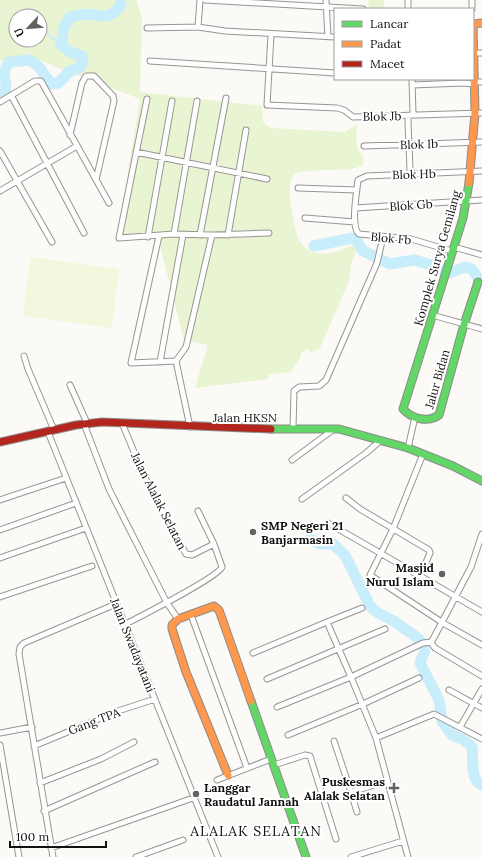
<svg xmlns="http://www.w3.org/2000/svg" width="482" height="857" viewBox="0 0 482 857" font-family="Lora,serif">
  <style>
    .green { fill: #e9f4d3; fill-rule: evenodd }
    .pitch { fill: #f2f7de }
    .lines { fill: none; stroke-linecap: round; stroke-linejoin: round }
    .stream { stroke: #c8edfb; stroke-width: 2 }
    .river { stroke: #c8edfb; stroke-width: 11 }
    .street-casing { stroke: #969594; stroke-width: 7 }
    .fast-casing { stroke: #8d8c8a; stroke-width: 9 }
    .slow-casing { stroke: #8d8c8a; stroke-width: 9 }
    .jam-casing { stroke: #8d8c8a; stroke-width: 9 }
    .street { stroke: #fffefe; stroke-width: 5 }
    .fast { stroke: #63d668; stroke-width: 7 }
    .slow { stroke: #ff974d; stroke-width: 7 }
    .jam { stroke: #b3261e; stroke-width: 7 }
    .poi-dot { fill: #636260; stroke: #fff; stroke-width: 1.5 }
    .labels { text-anchor: middle; dominant-baseline: central; stroke-width: 4; stroke-linejoin: round; paint-order: stroke }
    .street-label { font-size: 12px; fill: #101010; stroke: #fff }
    .poi-label { font-size: 12px; font-weight: bold; fill: #101010; stroke: #fff; text-anchor: start }
    .quarter-label { font-size: 14px; letter-spacing: 1px; fill: #101010; stroke: #fff }
  </style>
  <rect width="100%" height="100%" fill="#fcfaf6"/>
  <path class="green" d="M0,0h136l6,17 -2,75 122,14 1,16 8,6 74,4 12,-8c0,13 -4,24 7,33l-1,8c-15,8 -34,3 -50,6 -6,1 -13,0 -18,3 -11,7 -1,53 3,64 1,4 7,10 10,12 14,8 34,1 46,-6l4,3 -7,17 -2,17 -29,67 -8,5 -5,-4 -6,4 -1,6 -9,13 -20,2 -2,1 -1,4 -73,9 13,-43 -24,-5 -27,-106h-39l22,-135 -112,-43 -28,5zM16,16h24v24h-24z
    M368,0h16v9l-15,-1z"/>
  <path class="pitch" d="M30,257l89,12 -7,59 -89,-12z"/>
  <g class="lines">
    <path class="stream" d="M40,28l21,17"/>
    <path class="river" d="M0,96l6,-5c1,-14 -6,-15 3,-29l21,-2 9,7 12,17 7,-1 12,-12 9,-3 3,-5v-7l-12,-4 -9,-7 3,-17 5,-10c25,-12 34,10 52,-13l-1,-5
      M314,246l38,-8 5,3 6,10 27,13 25,-4 22,7 5,5 8,1 15,-6 7,2 6,10h4
      M310,539l10,5h13l12,11 25,51 8,7 16,8 25,18 6,12 -5,12 19,37 3,21 10,14 12,5 8,7c2,11 -3,33 10,38"/>
    <defs>
      <path id="street" d="M205,0l158,9
        M326,0l2,37
        M472,0v9
        M408,9v-9
        M198,27l2,-27
        M147,28l51,-1 27,4 110,6
        M271,35l-4,70 70,3 7,2 9,7 129,-4
        M474,53h8
        M150,61l185,12
        M412,79l1,35
        M475,82h7
        M412,85l51,-2 12,1
        M11,95l73,138
        M147,99l-28,139 55,-4 38,1 57,-2
        M0,102l35,-21h6l68,122
        M408,116c0,20 2,39 2,59
        M70,135l12,-52 4,-7h8l19,20 1,5 -18,79
        M364,146l118,-4
        M0,151l52,91
        M136,152l131,27
        M298,188l59,2
        M0,191l77,-45
        M355,208l127,-8
        M305,218l50,4
        M174,234l23,-133
        M200,235l26,-137
        M228,235l18,-105
        M159,236l-28,127 45,-2 14,66
        M148,237l24,-136
        M454,247l28,8
        M452,251l-41,-12 -52,-5c-9,-7 -2,-43 -1,-54l9,-4 115,-5
        M432,315l50,14
        M24,356l4,13 26,61
        M176,361l10,-14 26,-112
        M160,362l23,-127
        M70,385l17,38
        M122,423l23,55 41,76 6,1 22,-11 8,23c-5,11 -83,50 -98,58
        M84,424l25,65 58,114 11,16
        M293,428l1,-37 5,-4 20,-1 7,-6 51,-117 6,-26
        M48,432l170,425
        M408,448l7,-31
        M423,454l-30,75 -23,46 73,48 39,22
        M292,460l42,-31
        M346,498l14,11 69,41 1,3 -10,23 62,36
        M302,499l64,-46 14,-12
        M0,500l66,-22
        M198,511l16,33
        M328,523l92,53
        M0,530l76,-27
        M482,534l-11,33 -40,76 4,5 47,28
        M0,558l86,-30
        M0,597l92,-31
        M191,615l56,153
        M327,622l35,-14
        M253,653l74,-31 24,55 -74,30
        M267,679l118,-50
        M449,690l33,18
        M460,727l22,-38
        M0,733l32,-6
        M288,735l75,-31 56,-26
        M376,738l58,-24 48,25
        M334,741l17,51
        M0,745l19,112
        M34,746l84,-35 37,-12
        M274,765l31,-10 5,1 26,83
        M217,780l54,-21
        M40,783l61,-24 33,-17
        M44,811l111,-49
        M357,812l-6,-20 36,-11
        M51,848l142,-50
        M53,857l-34,-203 1,-7 4,-4 92,-39
        M136,857l47,-17
        M351,857l52,-16
        M408,857l-32,-119 -25,-61 72,-34 8,-1"/>
      <path id="fast" d="M469,183l-6,35 -60,191c9,10 25,14 36,6l24,-87 15,-46
        M271,429h68l69,19 45,18 29,15
        M251,701l55,156"/>
      <path id="slow" d="M469,183l6,-70 -2,-89 9,-1
        M228,775l-42,-103 -14,-43v-4l6,-6 36,-13 5,4 32,91"/>
      <path id="jam" d="M0,442l76,-17 26,-3 169,7"/>
    </defs>
    <use href="#street" class="street-casing"/>
    <use href="#fast" class="fast-casing"/>
    <use href="#slow" class="slow-casing"/>
    <use href="#jam" class="jam-casing"/>
    <use href="#street" class="street"/>
    <use href="#fast" class="fast"/>
    <use href="#slow" class="slow"/>
    <use href="#jam" class="jam"/>
  </g>
  <g class="poi-dot">
    <circle cx="253" cy="532" r="4"/>
    <circle cx="442" cy="574" r="4"/>
    <path d="M392 782h4v4h4v4h-4v4h-4v-4h-4v-4h4z"/>
    <circle cx="196" cy="794" r="4"/>
  </g>
  <g class="labels">
    <g class="street-label">
      <text transform="translate(382 116) rotate(-1)">Blok Jb</text>
      <text transform="translate(419 144) rotate(-2)">Blok Ib</text>
      <text transform="translate(414 174) rotate(-2)">Blok Hb</text>
      <text transform="translate(411 205) rotate(-4)">Blok Gb</text>
      <text transform="translate(391 238) rotate(5)">Blok Fb</text>
      <text transform="translate(437 258) rotate(-74)">Komplek Surya Gemilang</text>
      <text transform="translate(437 379) rotate(-74)">Jalur Bidan</text>
      <text x="245" y="417">Jalan HKSN</text>
      <text transform="translate(159 501) rotate(63)">Jalan Alalak Selatan</text>
      <text transform="translate(133 645) rotate(68)">Jalan Swadayatani</text>
      <text transform="translate(94 721) rotate(-21)">Gang TPA</text>
    </g>
    <g class="poi-label">
      <text x="261" y="525">SMP Negeri 21<tspan x="261" dy="14">Banjarmasin</tspan></text>
      <text x="434" y="567" text-anchor="end">Masjid<tspan x="434" dy="14">Nurul Islam</tspan></text>
      <text x="385" y="781" text-anchor="end">Puskesmas<tspan x="385" dy="14">Alalak Selatan</tspan></text>
      <text x="204" y="787">Langgar<tspan x="204" dy="14">Raudatul Jannah</tspan></text>
    </g>
    <g class="quarter-label">
      <text x="256" y="831">ALALAK SELATAN</text>
    </g>
  </g>
  <rect x="334" y="8" width="140" height="72" fill="#ffffff" stroke="#9f9f9f"/>
  <rect x="342" y="21" width="20" height="6" fill="#63d668" stroke="#9f9f9f"/>
  <text x="370" y="28" font-size="12" fill="#101010">Lancar</text>
  <rect x="342" y="41" width="20" height="6" fill="#ff974d" stroke="#9f9f9f"/>
  <text x="370" y="48" font-size="12" fill="#101010">Padat</text>
  <rect x="342" y="61" width="20" height="6" fill="#b3261e" stroke="#9f9f9f"/>
  <text x="370" y="68" font-size="12" fill="#101010">Macet</text>
  <g transform="translate(28 28) rotate(244)"><circle r="19" fill="#ffffff" stroke="#9f9f9f"/>
  <path d="M0-3L7 15L0 10L-7 15Z" fill="#636260"/>
  <text y="-6" font-size="11" font-weight="bold" text-anchor="middle" fill="#101010">U</text>
  </g>
  <path d="M10 841v6h96v-6" fill="none" stroke="#101010" stroke-width="2"/>
  <text x="16" y="841" font-size="12" fill="#101010" stroke="#ffffff" stroke-width="3" paint-order="stroke">100 m</text>
</svg>
